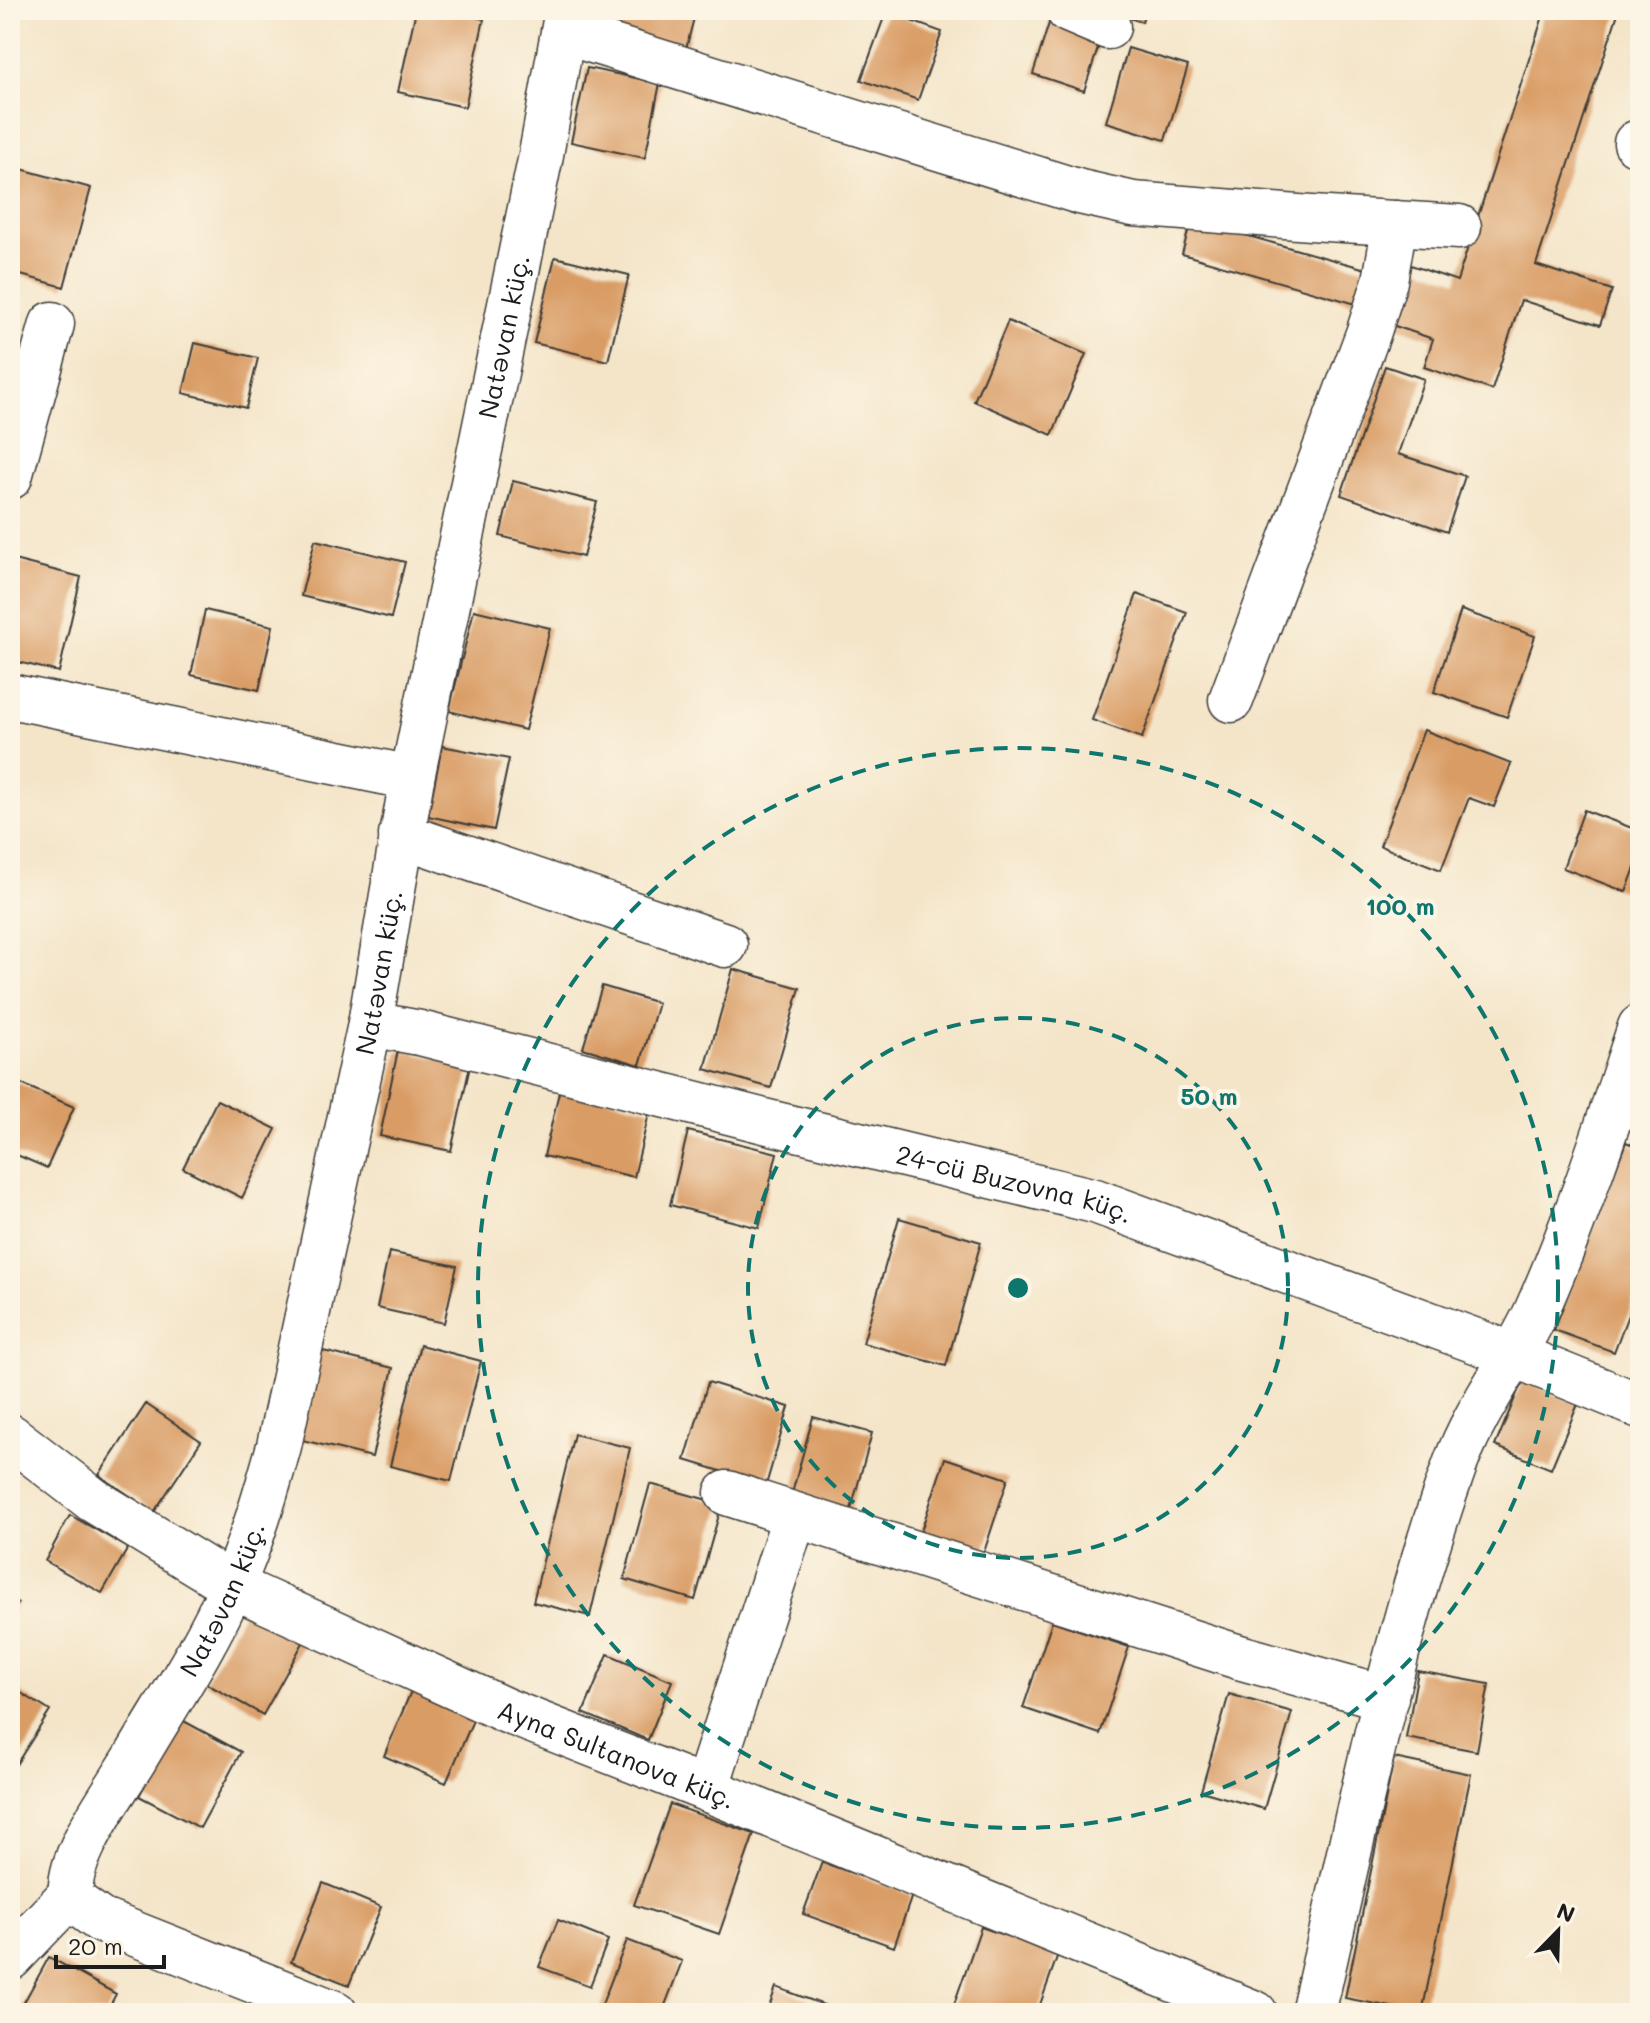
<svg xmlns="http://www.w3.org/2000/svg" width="1650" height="2023" viewBox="0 0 1650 2023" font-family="Mali,sans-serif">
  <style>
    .building { fill: #d99c65 }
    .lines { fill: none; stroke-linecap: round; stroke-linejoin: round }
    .minor-casing { stroke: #3c3a36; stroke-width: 47 }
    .minor { stroke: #fff; stroke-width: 44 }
    .ring { fill: none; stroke: #0f766e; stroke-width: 4; stroke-dasharray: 14 10 }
    .labels { text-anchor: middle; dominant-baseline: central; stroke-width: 8; stroke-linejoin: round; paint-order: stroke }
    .street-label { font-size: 26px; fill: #1c1c1c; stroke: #fcf5e5 }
    .centre { fill: #0f766e; stroke: #fcf5e5; stroke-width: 4 }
    .ring-label { font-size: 24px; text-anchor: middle; font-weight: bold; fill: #0f766e; stroke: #fcf5e5; stroke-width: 8; stroke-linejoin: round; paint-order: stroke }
  </style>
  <rect width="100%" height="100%" fill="#fcf5e5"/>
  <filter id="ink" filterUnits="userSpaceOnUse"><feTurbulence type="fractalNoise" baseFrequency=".0125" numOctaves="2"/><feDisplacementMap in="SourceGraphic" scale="16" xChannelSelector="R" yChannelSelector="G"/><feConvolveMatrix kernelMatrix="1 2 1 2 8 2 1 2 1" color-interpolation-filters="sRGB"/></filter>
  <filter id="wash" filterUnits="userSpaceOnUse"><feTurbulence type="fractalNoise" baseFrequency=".006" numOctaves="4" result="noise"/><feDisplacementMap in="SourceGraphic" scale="32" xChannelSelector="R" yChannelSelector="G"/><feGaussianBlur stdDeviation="1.8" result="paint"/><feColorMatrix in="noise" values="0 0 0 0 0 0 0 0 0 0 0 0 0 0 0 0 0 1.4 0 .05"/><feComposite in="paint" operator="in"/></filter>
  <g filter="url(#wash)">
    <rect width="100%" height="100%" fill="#f4e5c9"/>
    <g id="blocks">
      <path class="building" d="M416,10h26l42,9 -19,88 -67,-15z
        M584,10h112l-10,39 -105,-25z
        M1103,10h42l-3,12z
        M1545,10h74l-83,255 76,25 -12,35 -79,-25 -29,90 -68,-23 9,-28 -41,-14 19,-60 46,16z
        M886,12l56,20 -24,68 -57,-20z
        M1050,20l52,16 -18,55 -51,-17z
        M1128,48l60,18 -23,74 -59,-18z
        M587,68l73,15 -15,75 -74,-16z
        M10,166l81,22 -27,99 -54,-15z
        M1191,220l182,51 -10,35 -181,-52z
        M555,257l74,18 -21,86 -74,-18z
        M1008,321l78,33 -34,81 -78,-34z
        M195,343l63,15 -12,50 -63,-15z
        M1385,366l39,13 -26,75 67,22 -18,56 -106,-37z
        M513,481l84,21 -14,55 -83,-21z
        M315,540l90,22 -14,56 -90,-22z
        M10,559l71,18 -22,95 -49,-12z
        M1137,594l50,18 -45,126 -50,-18z
        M205,610l68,16 -14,64 -68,-15z
        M474,610l76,18 -25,102 -76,-19z
        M1461,610l74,26 -28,81 -73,-25z
        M1424,730l87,34 -17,43 -25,-9 -28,72 -61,-24z
        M442,746l67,13 -15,71 -66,-14z
        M1584,810l56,21v23l-14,38 -63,-24z
        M733,969l67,19 -29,100 -66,-19z
        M602,986l56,17 -18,62 -57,-17z
        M398,1050l72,16 -19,85 -71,-15z
        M10,1079l64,28 -27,61 -37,-16z
        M560,1088l90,21 -16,68 -90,-21z
        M217,1100l59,29 -34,69 -59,-30z
        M688,1131l89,22 -18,75 -89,-23z
        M1626,1142l14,6v135l-26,69 -60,-22z
        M899,1218l82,24 -35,124 -83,-23z
        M389,1252l68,14 -13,57 -67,-15z
        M420,1345l61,16 -30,120 -61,-15z
        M319,1350l74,18 -21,89 -74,-18z
        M1522,1381l56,23 -27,65 -56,-23z
        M708,1382l81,25 -23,78 -81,-25z
        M146,1404l55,37 -47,71 -55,-37z
        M813,1417l59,16 -22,80 -59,-16z
        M574,1434l56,14 -40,168 -57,-14z
        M945,1458l63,21 -25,76 -63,-21z
        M650,1484l72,20 -27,96 -71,-21z
        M70,1515l58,33 -26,45 -57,-32z
        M10,1599l8,4 -8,13z
        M245,1609l59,32 -41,74 -58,-32z
        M1052,1621l77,26 -29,87 -77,-26z
        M608,1654l64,27 -24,59 -65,-27z
        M1418,1671l71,13 -12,67 -71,-13z
        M10,1686l40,25 -40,63z
        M411,1691l63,27 -28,65 -62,-27z
        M1229,1694l63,18 -28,97 -63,-18z
        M180,1719l61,33 -41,76 -61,-32z
        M1394,1758l77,16 -49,239 -77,-15z
        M670,1804l84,30 -35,100 -85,-29z
        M822,1862l90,33 -18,52 -91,-33z
        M323,1883l58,24 -32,78 -58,-23z
        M558,1920l50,20 -18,46 -51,-19z
        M981,1927l77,27 -21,59h-86z
        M627,1940l55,21 -20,52h-45l-16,-6z
        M49,1957l67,37 -10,19h-88z
        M776,1987l69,26h-78z"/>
    </g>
  </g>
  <g filter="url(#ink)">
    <use href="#blocks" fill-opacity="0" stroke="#3c3a36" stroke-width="2"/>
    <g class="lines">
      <defs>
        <g id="minor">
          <path d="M1068,10l40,17"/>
          <path d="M564,32l516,160 53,12 178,14 148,9"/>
          <path d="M1636,143l4,1"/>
          <path d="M10,477l42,-153"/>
          <path d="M10,696l402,82"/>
          <path d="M1231,700l137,-366 17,-53 10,-58"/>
          <path d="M401,835l324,110"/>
          <path id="s1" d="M370,1024l50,9 348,89 327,79 419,154 126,51"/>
          <path id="s2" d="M10,1436l83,64 140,86 274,125 199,78 549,224"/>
          <path d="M727,1493l512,164 147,41"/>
          <path d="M706,1789l89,-274"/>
          <path id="s3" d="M71,1894c-4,-40 45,-103 65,-137 33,-56 70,-111 96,-171 20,-45 34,-93 47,-140l91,-422 42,-246 128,-618 27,-150"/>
          <path d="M71,1894l4,8 25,18 235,93"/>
          <path d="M10,1958l61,-64"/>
          <path d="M1313,2013c43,-185 78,-373 143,-551 20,-54 56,-98 80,-150 41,-92 72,-189 104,-285"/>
        </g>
      </defs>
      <use href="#minor" class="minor-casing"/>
      <use href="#minor" class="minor"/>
    </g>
  </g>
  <g class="ring">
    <circle cx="1018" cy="1288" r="270"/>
    <circle cx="1018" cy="1288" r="540"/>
  </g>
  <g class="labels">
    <g class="street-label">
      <text stroke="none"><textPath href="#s3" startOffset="1630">Natəvan küç.</textPath></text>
      <text stroke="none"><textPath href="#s3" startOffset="982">Natəvan küç.</textPath></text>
      <text stroke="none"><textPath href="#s1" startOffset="664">24-cü Buzovna küç.</textPath></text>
      <text stroke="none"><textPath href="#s3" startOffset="334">Natəvan küç.</textPath></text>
      <text stroke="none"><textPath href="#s2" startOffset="688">Ayna Sultanova küç.</textPath></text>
    </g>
  </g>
  <circle cx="1018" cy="1288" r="12" class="centre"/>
  <g class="ring-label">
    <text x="1400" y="915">100 m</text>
    <text x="1209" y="1105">50 m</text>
  </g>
  <rect width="1650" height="2023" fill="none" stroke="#fcf5e5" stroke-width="40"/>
  <g transform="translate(1558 1931) rotate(23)" stroke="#fcf5e5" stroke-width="6" paint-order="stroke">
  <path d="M0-6L14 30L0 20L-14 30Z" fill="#1c1c1c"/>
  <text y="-12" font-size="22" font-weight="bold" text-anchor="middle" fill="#1c1c1c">N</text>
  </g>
  <path d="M56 1955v12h108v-12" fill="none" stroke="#1c1c1c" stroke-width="4"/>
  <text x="68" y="1955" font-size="24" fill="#1c1c1c" stroke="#fcf5e5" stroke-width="6" paint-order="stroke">20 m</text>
</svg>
